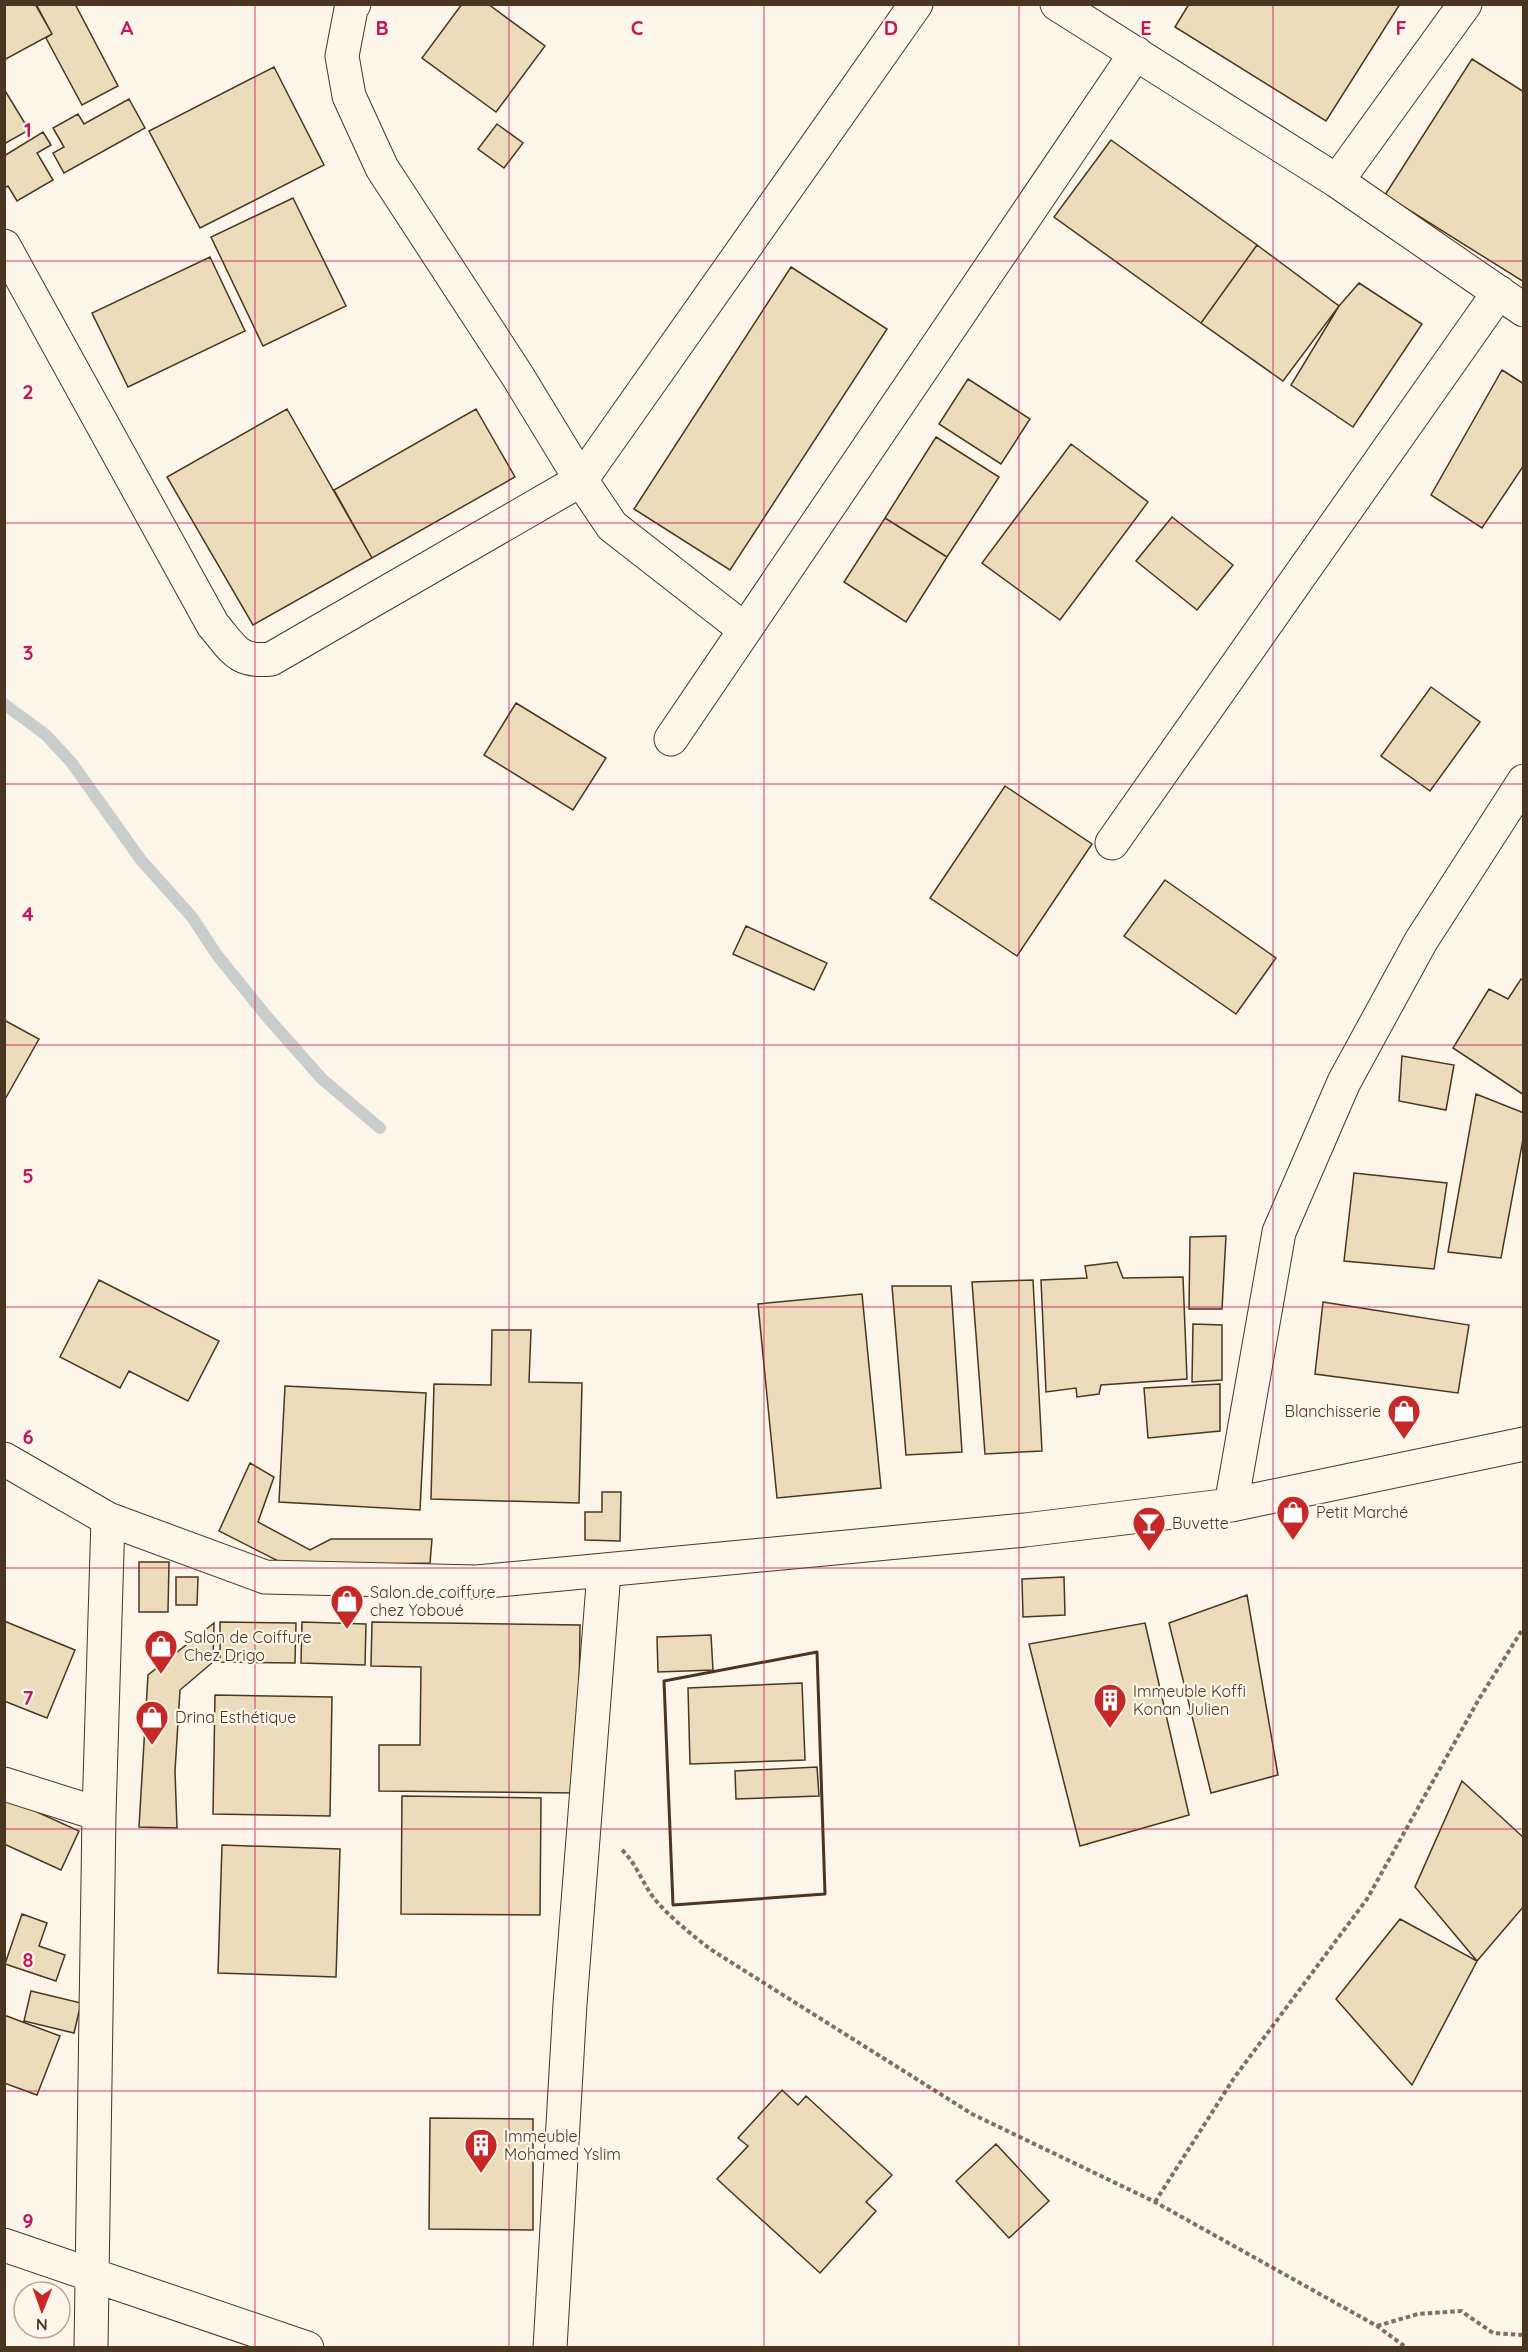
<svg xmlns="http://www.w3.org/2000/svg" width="1528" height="2352" viewBox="0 0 1528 2352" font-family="Quicksand,sans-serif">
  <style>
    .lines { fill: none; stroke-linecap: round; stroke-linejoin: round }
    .stream { stroke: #c9cecd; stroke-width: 12 }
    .building { fill: #ecdcbc; stroke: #4a3520; stroke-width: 1.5 }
    .minor-casing { stroke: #4a3520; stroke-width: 35 }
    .path { stroke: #7f6f5c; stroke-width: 4; stroke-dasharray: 4.5 3; stroke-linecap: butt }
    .minor { stroke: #fbf6e9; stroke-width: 33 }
    .wall { stroke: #4a3520; stroke-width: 3 }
    .grid { fill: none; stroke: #c2185b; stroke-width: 1.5; stroke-opacity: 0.55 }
    .labels { text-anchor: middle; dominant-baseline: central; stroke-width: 4.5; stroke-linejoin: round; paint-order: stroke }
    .poi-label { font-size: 16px; fill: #4a3520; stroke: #fbf6e9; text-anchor: start }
    .grid-label { font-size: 20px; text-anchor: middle; font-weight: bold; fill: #c2185b; stroke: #fbf6e9; stroke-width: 4.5; stroke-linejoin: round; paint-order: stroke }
  </style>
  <rect width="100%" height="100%" fill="#fbf6e9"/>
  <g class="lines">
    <path class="stream" d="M4,704l42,31 25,27 70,98 51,57 25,38 51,63 54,61 58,49"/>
  </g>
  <path class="building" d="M4,4h31l17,30 -48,26z
    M36,4h39l43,82 -36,19 -36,-67 6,-4z
    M462,4h26l57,42 -49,66 -74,-54z
    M1189,4h211l-74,117 -151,-94z
    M1472,59l52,33v190l-139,-87z
    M274,67l50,98 -124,63 -51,-97z
    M4,89l25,41 -25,14z
    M129,99l16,29 -81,45 -11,-20 11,-6 -11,-19 25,-14 6,10z
    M497,124l26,19 -19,25 -26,-19z
    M43,132l8,13 -14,8 16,27 -36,21 -9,-15 -4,2v-32z
    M1111,140l146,105 -56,78 -147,-106z
    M293,198l53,108 -83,40 -52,-109z
    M1257,245l82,61 -56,75 -82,-58z
    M210,257l35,74 -117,56 -36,-74z
    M791,267l96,62 -157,241 -96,-61z
    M1359,283l63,41 -69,103 -62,-42 48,-79z
    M1502,370l22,14v81l-42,63 -51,-33z
    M968,379l62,40 -29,45 -62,-40z
    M287,409l85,149 -119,67 -86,-148z
    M476,409l39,68 -143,81 -38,-68z
    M936,437l63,40 -52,80 -62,-39z
    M1071,444l77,58 -88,118 -78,-57z
    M1172,517l61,48 -36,45 -61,-49z
    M885,518l62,39 -41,65 -62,-40z
    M1431,687l49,35 -50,69 -49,-35z
    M516,703l90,55 -33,52 -89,-55z
    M1005,786l87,58 -75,112 -87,-58z
    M1165,880l111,78 -40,56 -112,-78z
    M746,926l81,37 -13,27 -81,-36z
    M1521,979l3,2v114l-71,-47 36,-59 19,10z
    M4,1020l35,19 -35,62z
    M1402,1056l52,9 -8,45 -47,-9z
    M1476,1094l48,19v21l-23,124 -53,-6z
    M1354,1173l93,10 -13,86 -90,-8z
    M1226,1236l-4,73h-33l1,-72z
    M1117,1262l6,16 60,-1 4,102 -86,6 -2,9 -22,3 -1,-9 -30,4 -5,-112 46,-2 -2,-12z
    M99,1280l120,61 -31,60 -59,-30 -9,17 -60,-31z
    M1033,1280l9,171 -57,3 -13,-172z
    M892,1286h59l11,166 -56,3z
    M862,1294l19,194 -104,10 -19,-194z
    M1323,1302l146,23 -11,68 -143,-19z
    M1193,1324l29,1v55l-30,2z
    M492,1330h39l-2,52 53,1 -3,120 -148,-4 3,-115 57,1z
    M1220,1384v47l-72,7 -4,-50z
    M285,1386l141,7 -6,117 -141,-8z
    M250,1463l24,14 -16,45 52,28 21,-11h101l-2,24 -142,3 -69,-35z
    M602,1492h19l-1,49 -35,-1v-28h17z
    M139,1562h30l-1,50h-29z
    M176,1577h22l-1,28h-21z
    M1064,1577l1,38 -42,2 -1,-38z
    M1247,1595l31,180 -67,18 -42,-170z
    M4,1621l71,29 -28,68 -43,-17z
    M220,1622l76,1 -1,40 -75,-1z
    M302,1622l64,2 -1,41 -64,-2z
    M372,1622l208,3 -2,168 -199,-2v-46h41l1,-78 -50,-1z
    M214,1623l-1,39 -33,28 -5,81 2,57 -38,-1 9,-152z
    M1145,1623l44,192 -109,31 -51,-202z
    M711,1635l2,35 -55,2 -1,-35z
    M802,1683l3,77 -115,4 -2,-76z
    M215,1695l117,2 -2,119 -117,-2z
    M817,1767l2,29 -83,3 -1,-28z
    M1462,1781l62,57v68l-47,55 -62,-74z
    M402,1796l139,2 -1,117 -139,-1z
    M4,1797l75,34 -18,39 -57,-26z
    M222,1845l118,4 -4,128 -118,-4z
    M22,1914l25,9 -8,23 26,9 -9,26 -51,-17z
    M1400,1919l77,42 -65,124 -76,-86z
    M31,1991l50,12 -7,30 -50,-12z
    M4,2015l56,21 -23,59 -33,-12z
    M782,2090l16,15 8,-9 86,79 -26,27 10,9 -56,62 -103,-94 31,-33 -10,-8z
    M430,2118l103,1v111l-104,-1z
    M996,2144l53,57 -40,37 -53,-57z"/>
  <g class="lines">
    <defs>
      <path id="minor" d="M354,4l-3,5 -9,47 7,40 33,72 135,207 64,105 31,46 132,103
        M1057,4l280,177 187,129
        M1337,181l128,-177
        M4,246l209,379c20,23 24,38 58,34l310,-179 335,-476
        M671,739l465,-686
        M1112,843l387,-551
        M4,1459l104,60 157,58 212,5 548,-52 206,-25 293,-61
        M1231,1505l48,-273 65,-150 77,-141 103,-160
        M4,1784l95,30
        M4,2245l303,103
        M91,2348l8,-534 9,-295
        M550,2348l20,-344 34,-432"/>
    </defs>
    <use href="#minor" class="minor-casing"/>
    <path class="path" d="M622,1850c14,13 20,32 31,47 16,20 37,36 57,52l262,165 183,88 222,124 30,22
      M1155,2202l79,-124 133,-179 112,-200 45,-72
      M1377,2326l41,-12 43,-3 32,22 31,2"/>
    <use href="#minor" class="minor"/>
    <path class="wall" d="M817,1652l8,242 -152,11 -9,-224z"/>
  </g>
  <path class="grid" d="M255,4v2344M509,4v2344M764,4v2344M1019,4v2344M1273,4v2344M4,261h1520M4,523h1520M4,784h1520M4,1045h1520M4,1307h1520M4,1568h1520M4,1829h1520M4,2091h1520"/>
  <defs>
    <symbol id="shop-pin" viewBox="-11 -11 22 30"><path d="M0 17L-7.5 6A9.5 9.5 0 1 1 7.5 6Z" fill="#c62828" stroke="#fbf6e9"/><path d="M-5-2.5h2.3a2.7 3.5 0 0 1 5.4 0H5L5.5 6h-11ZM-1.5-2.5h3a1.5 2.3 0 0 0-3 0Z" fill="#fff"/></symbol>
    <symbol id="bar-pin" viewBox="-11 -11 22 30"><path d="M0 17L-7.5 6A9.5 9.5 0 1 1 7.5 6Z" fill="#c62828" stroke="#fbf6e9"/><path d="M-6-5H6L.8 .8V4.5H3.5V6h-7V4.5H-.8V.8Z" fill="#fff"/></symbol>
    <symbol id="building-pin" viewBox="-11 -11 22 30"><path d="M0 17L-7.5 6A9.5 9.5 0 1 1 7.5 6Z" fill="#c62828" stroke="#fbf6e9"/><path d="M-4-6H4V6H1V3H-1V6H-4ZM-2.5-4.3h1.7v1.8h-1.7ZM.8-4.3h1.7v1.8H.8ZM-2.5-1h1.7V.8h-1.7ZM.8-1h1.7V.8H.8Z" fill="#fff"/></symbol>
  </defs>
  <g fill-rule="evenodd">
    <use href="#shop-pin" x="1385" y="1392" width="38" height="52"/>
    <use href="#shop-pin" x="1274" y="1493" width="38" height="52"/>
    <use href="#bar-pin" x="1130" y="1504" width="38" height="52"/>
    <use href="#shop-pin" x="328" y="1582" width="38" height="52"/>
    <use href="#shop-pin" x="142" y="1627" width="38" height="52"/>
    <use href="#building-pin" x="1091" y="1681" width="38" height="52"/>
    <use href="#shop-pin" x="133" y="1698" width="38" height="52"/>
    <use href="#building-pin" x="462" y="2126" width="38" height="52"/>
  </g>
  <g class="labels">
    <g class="poi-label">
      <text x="1381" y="1411" text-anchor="end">Blanchisserie</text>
      <text x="1316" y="1512">Petit Marché</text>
      <text x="1172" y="1523">Buvette</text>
      <text x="370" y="1592">Salon de coiffure<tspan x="370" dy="18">chez Yoboué</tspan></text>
      <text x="184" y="1637">Salon de Coiffure<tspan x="184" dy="18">Chez Drigo</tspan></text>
      <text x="1133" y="1691">Immeuble Koffi<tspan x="1133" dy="18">Konan Julien</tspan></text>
      <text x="175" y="1717">Drina Esthétique</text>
      <text x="504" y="2136">Immeuble<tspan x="504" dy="18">Mohamed Yslim</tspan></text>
    </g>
  </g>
  <g class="grid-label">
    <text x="127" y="35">A</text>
    <text x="382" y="35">B</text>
    <text x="637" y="35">C</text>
    <text x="891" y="35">D</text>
    <text x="1146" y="35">E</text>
    <text x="1401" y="35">F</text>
    <text x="28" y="137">1</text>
    <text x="28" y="399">2</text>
    <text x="28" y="660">3</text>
    <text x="28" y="921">4</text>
    <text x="28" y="1183">5</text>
    <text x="28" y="1444">6</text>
    <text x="28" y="1705">7</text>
    <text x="28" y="1967">8</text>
    <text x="28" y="2228">9</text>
  </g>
  <rect width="1528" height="2352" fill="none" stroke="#4a3520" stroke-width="12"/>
  <g transform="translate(42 2310) rotate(181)"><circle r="28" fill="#fbf6e9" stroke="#b4a999" stroke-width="1.5"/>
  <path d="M0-4.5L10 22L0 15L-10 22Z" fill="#c62828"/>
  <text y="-9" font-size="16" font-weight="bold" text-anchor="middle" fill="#4a3520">N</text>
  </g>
</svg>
